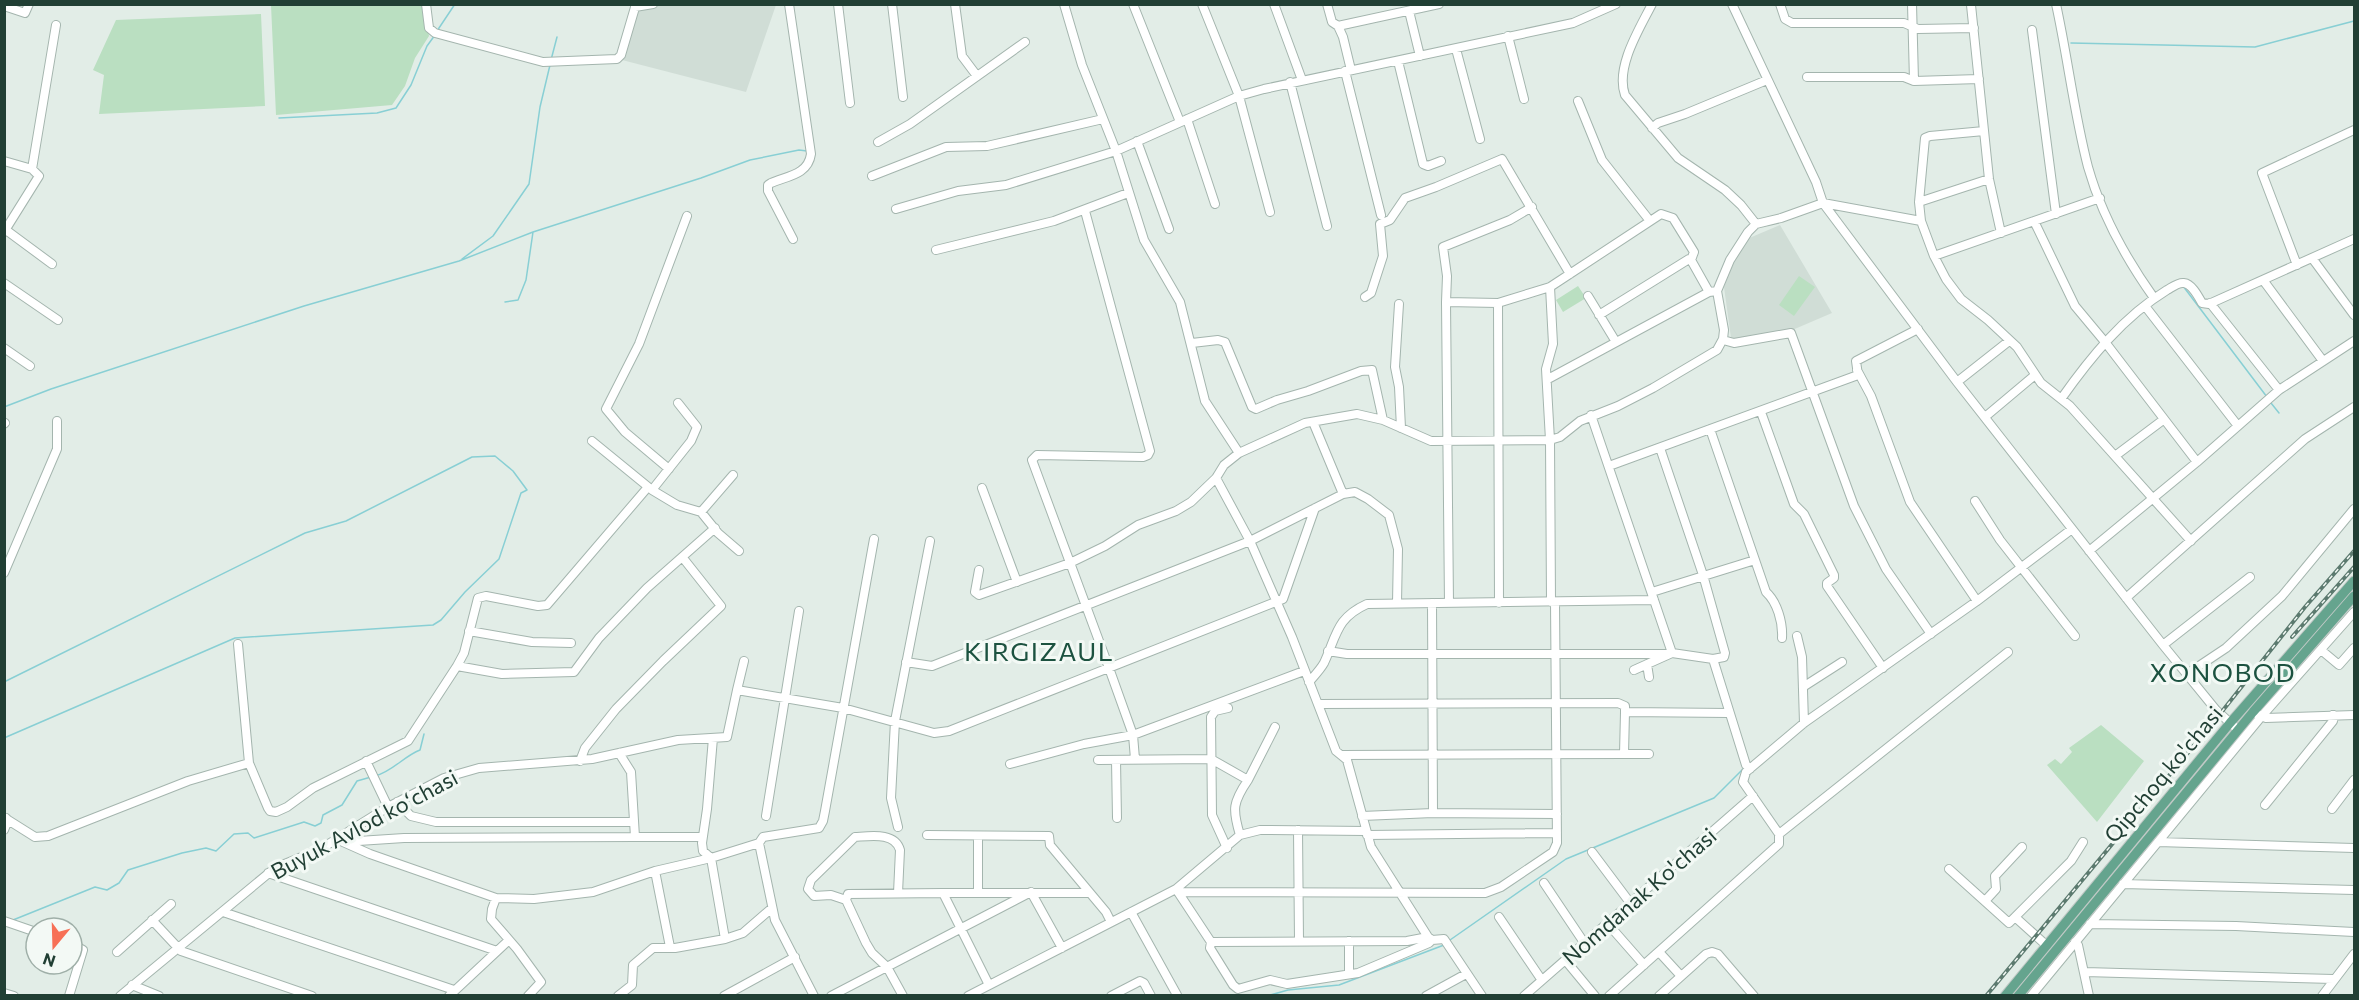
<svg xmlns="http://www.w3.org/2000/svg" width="2359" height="1000" viewBox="0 0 2359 1000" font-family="Commissioner,sans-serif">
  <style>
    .built { fill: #d0ddd6 }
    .green { fill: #badfc1 }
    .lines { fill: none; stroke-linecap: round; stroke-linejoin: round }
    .stream { stroke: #88cfd4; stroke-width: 1.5 }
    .minor-casing { stroke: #a4b5ae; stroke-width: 10 }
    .major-casing { stroke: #c1c9c6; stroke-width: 11 }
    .minor { stroke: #fff; stroke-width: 8 }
    .major { stroke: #65a48e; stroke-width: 9 }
    .rail-casing { stroke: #5c7a6f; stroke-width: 4 }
    .rail { stroke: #f3f9f5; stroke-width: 1.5; stroke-dasharray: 4.5; stroke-linecap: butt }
    .labels { text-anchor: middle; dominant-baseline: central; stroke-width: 6; stroke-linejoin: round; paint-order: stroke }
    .street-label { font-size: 22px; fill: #213f34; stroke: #f3f9f5 }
    .quarter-label { font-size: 26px; letter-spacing: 1.5px; fill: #1c5240; stroke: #f3f9f5 }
  </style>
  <rect width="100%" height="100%" fill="#e2ede7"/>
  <path class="built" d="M669,4l107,1 -30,87 -124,-32 15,-51z
    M1780,225l52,88 -42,18 -54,9 -5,-2 -7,-51 10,-25 13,-23z"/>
  <path class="green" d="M271,5h152l6,31 -14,22 -10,28 -13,19 -116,10z
    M261,14l4,92 -166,8 5,-39 -11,-5 23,-50z
    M1799,276l16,11 -21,29 -15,-11z
    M1578,286l8,12 -23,14 -7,-12z
    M2101,725l43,36 -47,61 -50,-57 8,-6 6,5 11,-12 -3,-4z"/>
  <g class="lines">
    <path class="stream" d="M437,31l18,-27
      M2071,43l184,4 99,-26
      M551,60l6,-23
      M279,118l98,-5 19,-5 15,-23 16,-39 8,-11
      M462,259l31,-23 36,-52 11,-77 10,-42
      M2183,286l84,111
      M505,302l13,-2 8,-20 7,-48
      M2271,403l8,10
      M4,407l47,-18 253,-83 155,-45 74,-29 168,-54 49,-18 49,-10 8,1
      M4,682l301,-149 41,-12 126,-64 23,-1 18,15 14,19 -6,3 -22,66 -34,33 -24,28 -8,5 -198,13 -231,100
      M375,776c17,-4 29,-20 45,-26l4,-16
      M13,920l82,-33 12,3 12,-7 9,-13 54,-17 24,-5 10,3 18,-17 14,-1 6,5 50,-16 11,4 6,-3 2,-8 19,-10 15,-24 14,-4
      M1450,940l116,-81 148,-61 29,-29
      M1267,996l21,-6 51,-5 105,-40"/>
    <defs>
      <path id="minor" d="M426,4l3,24 6,5 108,29 74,-3 4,-4 15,-51
        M789,4l22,150c-3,21 -24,22 -40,29l-3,2v6l25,48
        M838,4l12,99
        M892,4l11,93
        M955,4l7,52 15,20
        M1064,4l18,61 34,86 28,89 36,62 25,99 34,52
        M1133,4l47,118
        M1202,4l37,92 31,116
        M1274,4l28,76
        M1327,4l5,18 6,4 5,11 8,33
        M1652,4c-12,24 -37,63 -27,91l53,63 47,32 16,15 15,19
        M1732,4l84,178 7,21 134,179 206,263 53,65 22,20
        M1780,4l5,15 7,4h112l14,6 56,-1
        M1912,4l2,77
        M2056,4c12,55 18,109 32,163 13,46 39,93 66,131
        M1971,5l18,174 12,54
        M4,6l21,7 4,-9
        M635,7l18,-3
        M1409,11l11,45
        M1338,26l101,-22
        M2032,30l24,184
        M1508,36l16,63
        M1456,49l24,90
        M1398,61l25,103 5,2 13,-5
        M1345,71l36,144
        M1807,77h97l10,4 65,-2
        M1290,82l37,144
        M1578,101l24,59 48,61
        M1187,119l28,85
        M1652,128l6,-5 27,-9 82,-34
        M1137,141l32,88
        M878,142l32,-18 115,-82
        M4,161l28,8 7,7 -35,56
        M32,169l24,-144
        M872,176l74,-29 41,-1 116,-27
        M1919,202l70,-23
        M1532,207l-22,13 -67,27 4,29 -1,26 52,1 52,-16 111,-73 12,4 21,34 -3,8
        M896,209l62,-18 48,-6 110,-34 123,-55 25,-7 309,-66 43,-19
        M1085,211l65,240 -2,4 -5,2 -106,-2 -5,5 77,208 24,67 2,24
        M1921,221l-2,-19 6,-64 5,-2 54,-5
        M2034,221l41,85 30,36 92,120
        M6,230l46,34
        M936,250l118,-29 74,-28
        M1934,256l166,-58
        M2312,258l42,57
        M2297,265l-35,-92 92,-43
        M2263,280l60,81
        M4,283l54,37
        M1550,287l3,57 -7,25 4,71 1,162
        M1588,296l28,46
        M1365,297l6,-4 12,-37 -3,-32 10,-4 15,-22 31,-11 66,-28 68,115
        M1446,302l3,301
        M1498,303l1,300
        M2210,303l69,87
        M1399,304l-4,63 4,20 2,41
        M2145,306l93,120
        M1599,315l90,-56 2,1 18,32
        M1723,340l11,3 57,-10 63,173 32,63 45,65
        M1192,343l26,-3 7,2 27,65 4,2 21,-9 31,-9 53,-20 11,-1 11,50
        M4,348l26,18
        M1857,370l14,26 39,106 67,99
        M1548,379l161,-87 8,-1
        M1957,382l52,-41
        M2061,399c29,-41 62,-82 106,-109 4,-2 11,-8 17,-7 8,1 14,13 18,20l7,1 145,-65
        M1761,412l33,92 10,10 30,61v3l-7,5v3l56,82
        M1591,415l81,238 -38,17
        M1985,417l50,-42
        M1313,422l30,72
        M4,424l1,-1
        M1710,429l56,163c11,10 17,30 16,46
        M592,441l60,49 39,-49 6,-14 -19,-24
        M1660,448l43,127 22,78 -1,4 -11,2
        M2115,456l48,-36
        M1609,466l249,-91 -2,-14 62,-32
        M669,469l-44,-37 -19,-23 33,-65 48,-128
        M1216,478l34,63 42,96 44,114 11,9 24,87 57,90 4,3 12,-1 38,57
        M982,488l35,94
        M652,490l25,15 24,7 17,21 21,18
        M1975,501l25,39 75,96
        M701,512l32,-37
        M2089,551l108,-89 82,-72 75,-49
        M979,570l-4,22 4,3 91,-32 35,-17 33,-21 38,-14 15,-9 25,-24 8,-13 15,-12 66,-30 52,-9 26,6 48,21 119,-1 10,-3 20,-16 38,-15 35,-18 64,-38 6,-11 1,-9 -7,-39 13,-31 18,-28 8,-8 25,-6 42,-15 98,18 13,35 12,23 15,20 27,21 29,27 24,36 29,23 121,135
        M4,573l53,-124v-28
        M1652,592l103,-32
        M2126,598l179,-159 49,-32
        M1432,603l1,210
        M469,631l63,11 39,1
        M1797,636l5,21 2,66
        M238,644l11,119 19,45 2,3 6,1 11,-5 26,-19 95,-47 49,-75 45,8 72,-2 25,-34 48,-50 68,-60
        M2163,645l87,-68
        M2321,650l18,15 15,-17
        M1328,651l19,3h321
        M1672,653l41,6 33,106 4,4
        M906,662l26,4 318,-125 93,-47 12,-2 13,7 21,16 9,34 -1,54
        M1647,664l2,13
        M457,666l7,-13 14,-55 8,-2 52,10 9,-1 101,-118
        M2187,674l39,-26 56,-52 72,-87
        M1309,682c5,-6 11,-12 15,-19 13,-28 12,-45 43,-59l287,-4
        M1803,687l39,-25
        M737,690l7,-29
        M1318,704l300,-1 7,3v6l104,1
        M2258,715l8,3 88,-3
        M619,753l12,19 4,65h67
        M1624,754h25
        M1342,755l282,-1 1,-42
        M1098,760l113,-1 37,21 27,-53
        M1116,760l1,58
        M366,761l22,46
        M580,761l5,-13 31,-39 47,-48 58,-55 -38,-48
        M1010,764l74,-20 49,-9 171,-64
        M397,802l14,14 25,6h198
        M2265,805l68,-84v-6
        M2332,809l22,-29
        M766,816l33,-205
        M1362,816l71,-3 124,1
        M8,820l27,17 13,-1 140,-55 61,-18
        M898,827l-7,-29 4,-77 35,-180
        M4,830l4,-10 -2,-2
        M1298,830l1,111
        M1779,834l229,-182
        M927,835l122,1 1,9 56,67 5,10
        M1240,835c-8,-26 -7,-33 8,-55
        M1367,835l190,-2
        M978,836v57
        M343,842l27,12 126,44 38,1 59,-7 62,-21 56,-13 48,-15 4,-6 56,-9 4,-7 2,-10 49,-272
        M343,842l61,-4 231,-1
        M2158,842l196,6
        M759,843l16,77 39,76
        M1227,848l-15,-33 -1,-98 4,-6 13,-3
        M1592,852l39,52
        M1949,869l60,54 62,-62 12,-19
        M655,871l15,76
        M268,873l229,78
        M1544,883l41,61
        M2123,884l231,6
        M1176,889l35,53 196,-1 21,-4
        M1179,892l306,1 16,-6 52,-35 4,-9 -2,-241
        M943,893h145
        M496,898l-4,11 -1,10 26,30 24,33 -13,14
        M846,900l-15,-5 -17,1 -6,-7 3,-9 44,-43c16,-1 40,-5 45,13l-2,43
        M1985,901l11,-12 -1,-13 27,-29
        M223,912l231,78
        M1131,912l46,83
        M1499,917l42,62
        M2015,917l31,28
        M152,920l29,31 131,45
        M4,921l32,11
        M1608,924l36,41
        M2090,924l146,2 118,6
        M725,939l18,-6 29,-25
        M1211,942l-1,6 23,37 5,4 32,-9 17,4 71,-11 71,-30 3,-3
        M2075,942l3,3 11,51
        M117,952l54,-48
        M1659,952l22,24
        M1566,961l29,35
        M2085,972l248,7
        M1349,974v-33
        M132,985l27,11
        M4,993l10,3
        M69,996l14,-46 -11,-6
        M120,996l155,-128 44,-18 69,-43 56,-29 35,-10 113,-9 86,-19 49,-3 10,-47 106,18 91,25 15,-2 334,-132 32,-91
        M449,996l59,-55
        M618,996l14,-11 1,-20 20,-17h22l50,-9 -14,-81 -8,-7 -1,-8 5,-34 6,-71
        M724,996l71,-39
        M831,996l200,-104 31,56
        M903,996l-16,-29 -15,-14 -6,-10 -20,-43 2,-6 95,-1 46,92
        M968,996l208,-107 64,-54 20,-5 105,1
        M1111,996l29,-15 4,2 7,13
        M1426,996l40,-22
        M1524,996l229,-200
        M1609,996l170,-152v-10l-36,-52 3,-10 58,-49 173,-122 95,-72
        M1659,996l47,-42 6,-2 6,2 36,42
        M2031,996l230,-279 93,-105
        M2322,996l32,-42"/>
      <path id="major" d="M2005,996l225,-273 124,-142
        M2018,996l235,-284 101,-116"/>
    </defs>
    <use href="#minor" class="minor-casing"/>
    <use href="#major" class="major-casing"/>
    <use href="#minor" class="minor"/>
    <use href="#major" class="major"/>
    <defs>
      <path id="rail" d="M2292,637l62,-70
        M1986,996l230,-277 89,-112 49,-56"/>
    </defs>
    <use href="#rail" class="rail-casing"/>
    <use href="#rail" class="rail"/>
  </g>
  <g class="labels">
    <g class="street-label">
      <text transform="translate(2163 774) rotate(-50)">Qipchoq ko'chasi</text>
      <text transform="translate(364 824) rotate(-28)">Buyuk Avlod koʻchasi</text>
      <text transform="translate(1639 896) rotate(-41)">Nomdanak Ko'chasi</text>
    </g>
    <g class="quarter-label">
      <text x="1039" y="650">KIRGIZAUL</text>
      <text x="2223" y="671">XONOBOD</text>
    </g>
  </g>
  <rect width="2359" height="1000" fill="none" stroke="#213f34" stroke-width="12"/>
  <g transform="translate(54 946) rotate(199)"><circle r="28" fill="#f3f9f5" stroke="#9fafa8" stroke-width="1.5"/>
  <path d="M0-4.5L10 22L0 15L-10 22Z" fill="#f77056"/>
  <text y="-9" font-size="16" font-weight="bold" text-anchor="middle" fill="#213f34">N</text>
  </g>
</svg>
